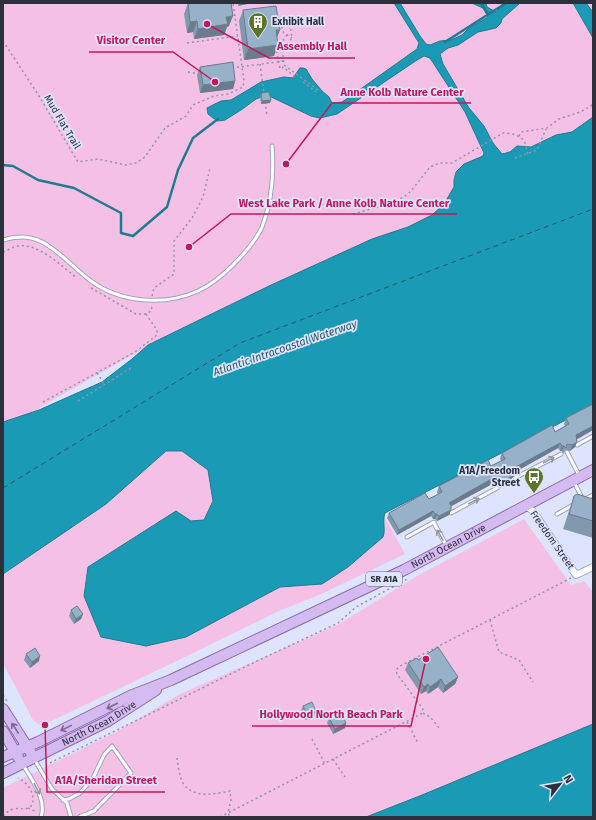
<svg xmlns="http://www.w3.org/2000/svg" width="596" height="820" viewBox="0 0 596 820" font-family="'Fira Sans',sans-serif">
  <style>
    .green { fill: #f5c0e6 }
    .water { fill: #1a9ab4; stroke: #207a90 }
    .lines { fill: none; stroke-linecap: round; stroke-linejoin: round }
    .stream { stroke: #207a90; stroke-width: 2.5 }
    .ferry { stroke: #295864; stroke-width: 1; stroke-dasharray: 5 4; stroke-linecap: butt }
    .service-casing { stroke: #9ea4c3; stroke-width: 5 }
    .minor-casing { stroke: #9ea4c3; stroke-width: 8 }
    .primary-casing { stroke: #886bab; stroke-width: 12 }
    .path { stroke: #9296aa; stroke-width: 1.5; stroke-dasharray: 2 3; stroke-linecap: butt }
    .service { stroke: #fff; stroke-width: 3 }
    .minor { stroke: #fff; stroke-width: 6 }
    .primary { stroke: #d5b9f1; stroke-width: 10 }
    .wall { fill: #8298ad }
    .shaded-wall { fill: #6a7c8d }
    .building { fill: #97b1c9; stroke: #6a7c8d }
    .oneway { stroke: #96979d }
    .oneway2 { stroke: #796d8d }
    .labels { text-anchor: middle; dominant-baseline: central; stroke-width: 3.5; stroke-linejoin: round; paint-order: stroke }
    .shield { fill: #dee3fe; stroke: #626576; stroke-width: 1 }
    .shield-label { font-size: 9px; font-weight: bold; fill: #2d2f3b }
    .poi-label { font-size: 10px; font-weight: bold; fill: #2d2f3b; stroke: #dee3fe; text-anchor: start }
    .street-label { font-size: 10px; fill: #2d2f3b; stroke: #dee3fe }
    .water-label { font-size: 11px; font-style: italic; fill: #295864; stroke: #dee3fe }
    .leader { fill: none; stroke: #c2185b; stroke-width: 1.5 }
    .callout-dot { fill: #c2185b; stroke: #dee3fe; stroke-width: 1.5 }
    .callout-label { font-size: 11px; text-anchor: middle; font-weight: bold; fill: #c2185b; stroke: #dee3fe; stroke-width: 3.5; stroke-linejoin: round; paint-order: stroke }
  </style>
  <rect width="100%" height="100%" fill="#dee3fe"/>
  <path class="green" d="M3,3h590v139l-84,59 -219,76 -126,60 -125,71v2l-36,12z
    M166,451h16l26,19 5,31 -9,19 -13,1 -78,30 -25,15 98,71 94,-50 9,-1 96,-54 -1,-16 21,38 -88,42 -36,14 -94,46 -146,70 -8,-6 -30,-57v-89l103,-70z
    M524,519l47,66 13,-4 9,11v132l-6,3 -221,90h-363v-29l113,-56 64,-38 159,-70 78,-48z"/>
  <path class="water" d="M394,3h6l20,33 6,8 4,1 10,-4 11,-1 11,-5 6,-6 20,-12 -3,-8 -13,-6h14l1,4 9,5 9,-9h15l-18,16 -1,4 -5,5 -18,4 -20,13 -10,3 -8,6 3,10 26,44 15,18 9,17 9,11 8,-2 7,-6 14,1 25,-12 16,-3 21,-15v289l-208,107c-3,8 1,16 -2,24l-35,30 -26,17 -42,3 -94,50 -40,9 -45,-9 -17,-41 4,-29 88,-56 15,10 13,-1 9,-19 -5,-31 -26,-19h-16l-60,53 -103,70v-152l36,-12 63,-28 30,-23 16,-14 121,-59 103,-47 36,-12 24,-12 12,-11 10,-17v-7l2,-8 8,-8 19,-8 1,-3 -19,-41 -35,-54 -6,-2 -7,4 -80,54 -17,4 -9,-2 -44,-21 -11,4 -15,11 -16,10 -7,1 -5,-3 -5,-4 -1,-6 14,-7 10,-1 30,-18 23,-5 9,1 7,-10h3l3,1 6,10 10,12 7,6 3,6 10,-1 6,-4 69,-49 2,-6z
    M573,3h13l7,9v26z
    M593,724v93h-227l56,-22z"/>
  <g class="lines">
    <path class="stream" d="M481,3l7,12
      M445,42l61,-39
      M3,165l10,1 25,14 36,8 47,25v20l12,3 34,-29 11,-37 15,-32 25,-19"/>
    <path class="ferry" d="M3,488l237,-145 353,-134"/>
    <defs>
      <path id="service" d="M3,240c41,-13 58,19 88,41 30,22 74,25 107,10 13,-6 25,-16 34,-25 11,-11 24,-25 30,-39 10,-25 12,-54 10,-81
        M577,445l16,-9
        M567,452l12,23
        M513,479l48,-25
        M574,482l9,18 10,-5
        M451,513l46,-25
        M557,514l16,-9
        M434,523l12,22
        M407,537l27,-15
        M34,759l18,30 15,14 4,14
        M23,765c9,15 24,34 18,52
        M63,800l6,-1 11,-6 13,-15 11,-23 8,-9 19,27 -37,38 -15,6"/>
      <path id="minor" d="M526,506l7,5 43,64 17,-8"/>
      <g id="primary">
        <path d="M3,709l28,44"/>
        <path d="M3,731l15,26"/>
        <path id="s1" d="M3,757l35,-15 92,-46 41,-16 233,-110 189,-100"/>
        <path id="s2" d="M3,773l105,-52 48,-31"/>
      </g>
    </defs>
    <use href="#service" class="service-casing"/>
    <use href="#minor" class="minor-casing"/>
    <use href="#primary" class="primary-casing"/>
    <path class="path" d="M285,18l-4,5 2,9 9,6
      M290,24l2,14 -10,12 2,15 34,25 -1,2
      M287,35l-11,14 4,19 2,1 1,-2 11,9 2,-3
      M3,41l36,55 39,66 20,-3 28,6 10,-2 9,-6 20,-29 21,-12 7,-11 21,-9 14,-2 15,-7 1,-6 -11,-78
      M187,43l51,-7
      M260,64l4,30
      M232,68l52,-7
      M188,72l6,1h5
      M303,82l13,10
      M265,102l2,14
      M519,136l2,-4 26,-4 12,-9 21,-7 11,-6 2,-3
      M515,158l22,-8 9,-21
      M353,214l39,-11 13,-7 6,-5 19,-24 10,-4h12l51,-30c7,0 17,2 21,8 2,3 3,9 4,13
      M3,252c5,-2 10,-5 15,-6 21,-3 43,20 59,32
      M91,288l45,26h10
      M152,296l2,-8 20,-14v-33l18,-23 11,-21 7,-29
      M97,373l8,12
      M78,401l53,-33
      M43,402l92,-50 22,-17v-5l-11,-16 5,-3 1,-5
      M490,620l9,32 20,8 14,22
      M3,695l4,6
      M423,713l7,4 11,13
      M407,722l11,21
      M312,739l13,25
      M177,758c1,7 2,18 6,25 10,16 32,11 47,8l1,9 -3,13 2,4
      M333,759l12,18
      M50,763l205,-101 83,-39 18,-16 53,-29
      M28,808l9,4
      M3,816c3,-3 6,-6 11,-7 9,-2 10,3 18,-4 4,-10 -4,-23 -14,-27
      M220,817l201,-103 2,-5 -26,-35 -1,-4 4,-4 171,-88"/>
    <use href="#service" class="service"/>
    <use href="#minor" class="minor"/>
    <use href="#primary" class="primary"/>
  </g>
  <path class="wall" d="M188,3l41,23 -2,1 -3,8 -30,4 -1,-7 -6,1 -3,-19z
    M243,10l34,28 -3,18 -30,4 -5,-39z
    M200,67l35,14 -2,8 -33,4 -3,-18z
    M261,93l10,7 -1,3 -9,1 -1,-8z
    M593,404v26l-16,9 -2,8 -5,4 -5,-1 -1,4 -2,-3h-2l-2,-3 -45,25v3l-2,5 -11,7 -2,-3 -3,1 -1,-3 -43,23 -2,9 -12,6 -2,-2h-2l-2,-3 -34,19 -10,-17 2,-5 40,-14 9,-5 -1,-2 2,-6 52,-20 10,-5 -1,-3 2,-5 53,-21 10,-6 -1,-2 2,-6z
    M574,496l19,3v39l-30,-9z
    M71,610l12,4 -2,5 -7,5 -5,-8z
    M26,654l13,7 -9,7 -6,-8z
    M418,660l40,17 -3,7 -12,9 -5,-6 -10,7 -2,-3 -5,3 -16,-24 3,-7z
    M303,706l11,11 -9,3 -4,-9z
    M329,718l17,5 -1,5 -12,6 -6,-11z"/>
  <path class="shaded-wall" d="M239,3h9v1l-10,2z
    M233,16l-4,10 -2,1 -3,8 -30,4 4,-10 28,-12z
    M197,21l-4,11 -6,1 3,-11z
    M276,30h4l-4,10z
    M278,45l-4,11 -30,4 4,-11z
    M235,81l-2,8 -33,4 3,-8z
    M271,100l-1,3 -9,1 1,-3z
    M593,426v4l-19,11 2,-6z
    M577,442l-2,5 -5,4 2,-6z
    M560,443l-2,5 -48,27 2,-6z
    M562,446h2l-2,5h-2z
    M513,476l-2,5 -11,7 2,-6z
    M495,477l-1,6 -46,25 1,-5z
    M497,480h3l-2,5 -3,1z
    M451,510l-2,5 -12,6 2,-5z
    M433,511l-2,5 -34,19 2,-5z
    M435,514h2l-2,5h-2z
    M83,614l-2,5 -7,5 2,-5z
    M40,656l-1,5 -9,7 2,-6z
    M458,677l-3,7 -12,9 2,-7z
    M441,679l-3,8 -10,7 2,-7z
    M428,684l-2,7 -5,3 3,-7z
    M316,711l-2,6 -9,3 2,-5z
    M346,723l-1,5 -12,6 2,-5z"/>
  <path class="building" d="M188,3h43l2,13 -7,1 2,7 -30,5 -1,-8 -7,1z
    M276,6l4,24h-4l2,15 -30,4 -5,-39z
    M233,62l2,19 -32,4 -3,-18z
    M269,92l2,8 -9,1 -1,-8z
    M593,404v22l-17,9 1,7 -5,3 -5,-1 -1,4 -2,-2h-2l-2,-3 -48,26 1,7 -11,6 -2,-2h-3l-2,-3 -46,26 2,2v5l-12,6 -2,-2h-2l-2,-3 -34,19 -10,-17 36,-20 4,6 13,-7 -3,-6 49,-26 3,6 14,-7 -3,-6 50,-28 3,7 14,-8 -3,-6z
    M577,494l16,5v22l-24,-7 5,-18z
    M77,606l6,8 -7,5 -5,-9z
    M438,647l20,30 -13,9 -4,-7 -11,8 -2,-3 -4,3 -16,-24 9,-5 1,2z
    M35,648l5,8 -8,6 -6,-8z
    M312,702l4,9 -9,4 -4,-9z
    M340,712l6,11 -11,6 -6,-11z"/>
  <defs><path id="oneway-shaft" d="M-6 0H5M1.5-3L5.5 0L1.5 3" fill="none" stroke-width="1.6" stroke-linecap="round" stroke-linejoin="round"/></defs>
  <g class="oneway">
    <use href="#oneway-shaft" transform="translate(549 460) rotate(-28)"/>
    <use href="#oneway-shaft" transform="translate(474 501) rotate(-28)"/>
    <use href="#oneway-shaft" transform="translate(440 535) rotate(-120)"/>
    <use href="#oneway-shaft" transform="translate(37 789) rotate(63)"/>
  </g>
  <g class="oneway2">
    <use href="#oneway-shaft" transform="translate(112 706) rotate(153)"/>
    <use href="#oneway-shaft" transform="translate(15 728) rotate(-123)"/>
    <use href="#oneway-shaft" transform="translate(66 728) rotate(154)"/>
  </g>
  <defs>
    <symbol id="building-pin" viewBox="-11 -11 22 30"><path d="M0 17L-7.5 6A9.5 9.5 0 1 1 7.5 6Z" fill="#5b7629" stroke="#dee3fe"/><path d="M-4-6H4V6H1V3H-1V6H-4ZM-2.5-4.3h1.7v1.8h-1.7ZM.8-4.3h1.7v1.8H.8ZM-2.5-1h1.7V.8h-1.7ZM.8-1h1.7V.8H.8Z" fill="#fff"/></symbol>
    <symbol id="bus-pin" viewBox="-11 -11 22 30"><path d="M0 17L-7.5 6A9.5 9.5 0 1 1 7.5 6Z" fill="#5b7629" stroke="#dee3fe"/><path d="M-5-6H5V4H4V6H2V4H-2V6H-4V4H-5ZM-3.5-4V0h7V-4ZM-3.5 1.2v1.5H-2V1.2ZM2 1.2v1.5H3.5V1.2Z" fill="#fff"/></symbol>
  </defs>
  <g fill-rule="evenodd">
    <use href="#building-pin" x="247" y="11" width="22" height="30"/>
    <use href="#bus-pin" x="523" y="466" width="22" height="30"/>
  </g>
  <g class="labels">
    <rect class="shield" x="366" y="572" width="36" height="14" rx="3"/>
    <g class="shield-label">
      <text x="384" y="579">SR A1A</text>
    </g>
    <g class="poi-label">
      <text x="272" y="22">Exhibit Hall</text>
      <text x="520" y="471" text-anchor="end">A1A/Freedom<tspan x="520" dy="12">Street</tspan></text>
    </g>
    <g class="street-label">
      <text transform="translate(62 122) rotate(59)">Mud Flat Trail</text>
      <text transform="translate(552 540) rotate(55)">Freedom Street</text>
      <text stroke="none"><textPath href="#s1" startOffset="493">North Ocean Drive</textPath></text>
      <text stroke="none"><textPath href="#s2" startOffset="108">North Ocean Drive</textPath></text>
    </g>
    <g class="water-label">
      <text transform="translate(285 348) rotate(-19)">Atlantic Intracoastal Waterway</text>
    </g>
  </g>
  <path class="leader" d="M215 82L173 52H89M207 24L269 58H355M286 164L332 103H471M189 247L231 214H457M426 659L411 726H252M45 725L47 792H165"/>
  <g class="callout-dot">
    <circle cx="215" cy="82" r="4"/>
    <circle cx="207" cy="24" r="4"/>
    <circle cx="286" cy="164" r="4"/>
    <circle cx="189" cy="247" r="4"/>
    <circle cx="426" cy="659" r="4"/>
    <circle cx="45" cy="725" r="4"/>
  </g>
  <g class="callout-label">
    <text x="131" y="44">Visitor Center</text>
    <text x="312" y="50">Assembly Hall</text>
    <text x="402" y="96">Anne Kolb Nature Center</text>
    <text x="344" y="207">West Lake Park / Anne Kolb Nature Center</text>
    <text x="331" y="718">Hollywood North Beach Park</text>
    <text x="106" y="784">A1A/Sheridan Street</text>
  </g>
  <rect width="596" height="820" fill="none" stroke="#2d2f3b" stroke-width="8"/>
  <g transform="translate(560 784) rotate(59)" stroke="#dee3fe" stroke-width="3" paint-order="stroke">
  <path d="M0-3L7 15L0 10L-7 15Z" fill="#2d2f3b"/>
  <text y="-6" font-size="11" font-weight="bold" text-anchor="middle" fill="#2d2f3b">N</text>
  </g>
</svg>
